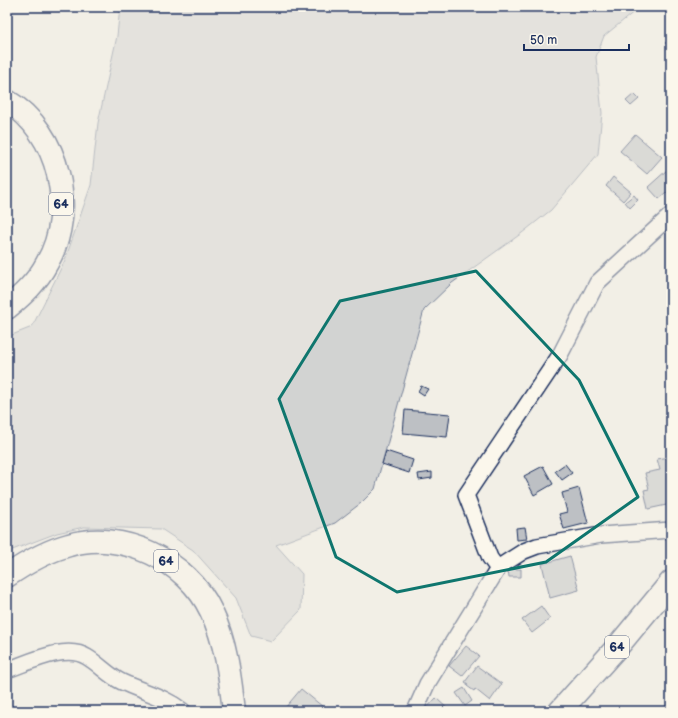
<svg xmlns="http://www.w3.org/2000/svg" width="678" height="718" viewBox="0 0 678 718" font-family="'Balsamiq Sans',sans-serif">
  <style>
    .green { fill: #d2d3d2; stroke: #768198 }
    .building { fill: #bdc0c4; stroke: #1b2f5e }
    .lines { fill: none; stroke-linecap: round; stroke-linejoin: round }
    .minor-casing { stroke: #1b2f5e; stroke-width: 18 }
    .primary-casing { stroke: #1b2f5e; stroke-width: 25 }
    .minor { stroke: #fbf7ec; stroke-width: 15 }
    .primary { stroke: #fbf7ec; stroke-width: 22 }
    .marked { fill: none; stroke: #0f766e; stroke-width: 3; stroke-linejoin: round }
    .labels { text-anchor: middle; dominant-baseline: central; stroke-width: 3; stroke-linejoin: round; paint-order: stroke }
    .shield { fill: #fbf7ec; stroke: #5e6b89; stroke-width: 1 }
    .shield-label { font-size: 13px; font-weight: bold; fill: #1b2f5e }
  </style>
  <rect width="100%" height="100%" fill="#f2efe6"/>
  <filter id="ink" filterUnits="userSpaceOnUse"><feTurbulence type="fractalNoise" baseFrequency=".025" numOctaves="2"/><feDisplacementMap in="SourceGraphic" scale="8" xChannelSelector="R" yChannelSelector="G"/><feConvolveMatrix kernelMatrix="1 2 1 2 8 2 1 2 1" color-interpolation-filters="sRGB"/></filter>
  <g filter="url(#ink)">
    <path class="green" d="M120,7h520l-36,29 -8,21 6,56 -4,41 -47,56 -29,23 -70,50 -28,27 -49,179 -14,14 -26,20 -59,22 26,29 -1,36 -30,31 -20,-5 -15,-38 -43,-48 -32,-21 -77,-2 -27,6 -50,19v-215l25,-10 33,-67 26,-75 7,-62 19,-87z"/>
    <path class="building" d="M671,37v12l-6,-6z
      M634,94l5,5 -8,7 -5,-5z
      M635,134l27,23 -15,17 -27,-23z
      M667,170l4,5v14l-12,10 -11,-12z
      M613,177l18,15 -8,9 -17,-15z
      M634,195l4,5 -8,8 -5,-6z
      M421,386l7,3 -4,6 -6,-4z
      M405,410l45,4 -3,23 -44,-4z
      M386,451l27,9 -4,13 -27,-9z
      M670,457l1,47 -23,5 -4,-19 5,-1 -4,-16 15,-3 -3,-11z
      M565,464l7,9 -10,7 -7,-9z
      M543,466l10,18 -19,11 -10,-19z
      M432,472v6l-13,2 -1,-6z
      M579,488l9,35 -24,6 -5,-15 8,-2 -5,-19z
      M525,527l2,12 -10,1 -1,-12z
      M570,556l9,34 -29,8 -8,-34z
      M508,569h13v8h-12z
      M541,606l9,13 -18,14 -10,-13z
      M466,646l13,10 -17,20 -13,-10z
      M477,666l25,18 -12,17 -15,-12 -1,2 -7,-5 1,-2 -3,-2z
      M464,688l8,13 -7,5 -9,-13z
      M301,689l27,22h-39l-4,-3z
      M436,698l14,13h-26z"/>
    <g class="lines">
      <defs>
        <path id="minor" d="M498,569l-8,-11 -24,-63 94,-140 37,-72 74,-68
          M7,670c21,-7 59,-27 80,-13 12,7 22,19 35,25 21,10 42,14 61,29
          M415,711l12,-27 72,-117 25,-16 13,-5 64,-11 70,-5"/>
        <path id="primary" d="M7,101c53,31 70,110 40,162 -10,19 -24,32 -40,45
          M7,576c19,-13 39,-25 62,-31 53,-16 119,16 142,66 15,31 19,66 23,100
          M560,711l59,-66 52,-63"/>
      </defs>
      <use href="#minor" class="minor-casing"/>
      <use href="#primary" class="primary-casing"/>
      <use href="#minor" class="minor"/>
      <use href="#primary" class="primary"/>
    </g>
  </g>
  <path d="M0 0H678V718H0ZM476,271l103,109 59,117 -92,65 -149,30 -61,-35 -57,-158 61,-98z" fill="#f2efe6" fill-opacity=".55" fill-rule="evenodd"/>
  <path class="marked" d="M476,271l103,109 59,117 -92,65 -149,30 -61,-35 -57,-158 61,-98z"/>
  <g class="labels">
    <g class="shield">
      <rect x="49" y="193" width="24" height="22" rx="3"/>
      <rect x="154" y="550" width="24" height="22" rx="3"/>
      <rect x="605" y="636" width="24" height="22" rx="3"/>
    </g>
    <g class="shield-label">
      <text x="61" y="204">64</text>
      <text x="166" y="561">64</text>
      <text x="617" y="647">64</text>
    </g>
  </g>
  <rect width="678" height="718" fill="none" stroke="#fbf7ec" stroke-width="24"/>
  <rect x="12" y="12" width="654" height="694" fill="none" stroke="#1b2f5e" stroke-width="1.5" filter="url(#ink)"/>
  <path d="M524 44v6h105v-6" fill="none" stroke="#1b2f5e" stroke-width="2"/>
  <text x="530" y="44" font-size="12" fill="#1b2f5e" stroke="#fbf7ec" stroke-width="3" paint-order="stroke">50 m</text>
</svg>
